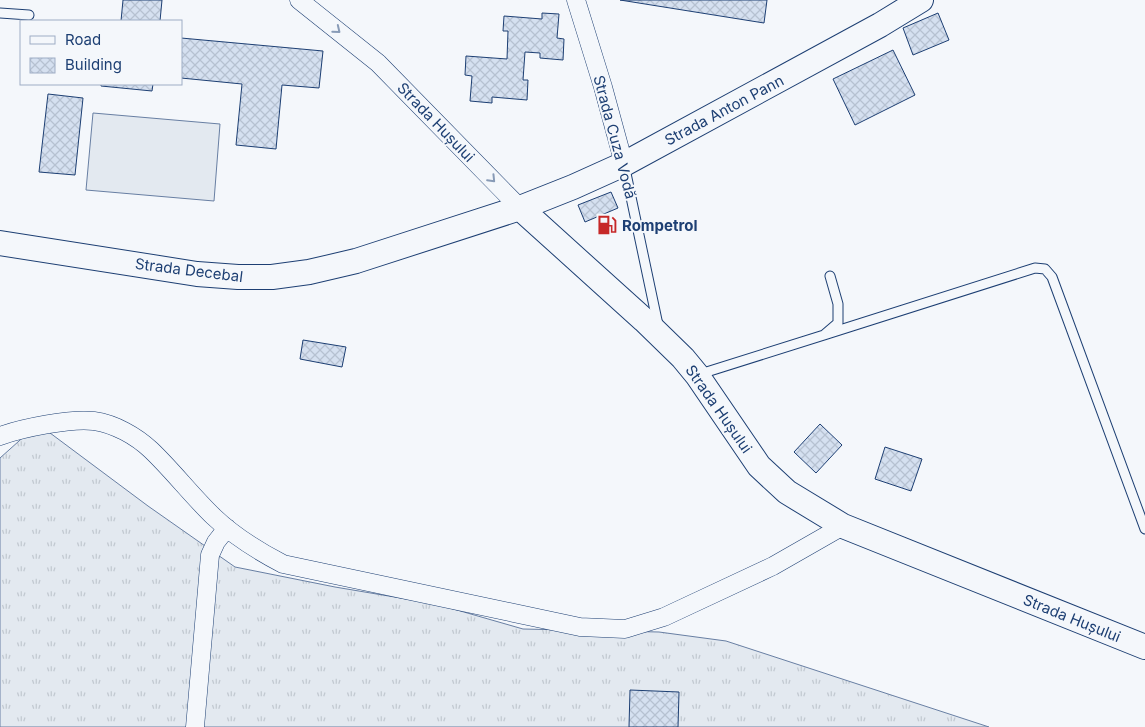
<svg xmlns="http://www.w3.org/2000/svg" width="1145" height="727" viewBox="0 0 1145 727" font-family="Inter,sans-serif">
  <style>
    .grass { fill: url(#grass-tufts); stroke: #687fa3 }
    .garden { fill: #e3e9f0; stroke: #687fa3 }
    .building { fill: url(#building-cross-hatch); stroke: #1d3f73 }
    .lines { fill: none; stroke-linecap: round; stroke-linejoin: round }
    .lane-casing { stroke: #1d3f73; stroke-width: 11 }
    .street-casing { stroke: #1d3f73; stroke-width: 19 }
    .secondary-casing { stroke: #1d3f73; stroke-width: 26 }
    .lane { stroke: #f4f7fb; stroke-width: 9 }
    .street { stroke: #f4f7fb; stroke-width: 18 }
    .secondary { stroke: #f4f7fb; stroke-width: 24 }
    .oneway { stroke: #889bb7 }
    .labels { text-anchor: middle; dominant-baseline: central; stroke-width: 4; stroke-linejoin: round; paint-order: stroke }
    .street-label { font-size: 15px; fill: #1d3f73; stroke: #f4f7fb }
    .poi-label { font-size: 15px; font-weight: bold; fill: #1d3f73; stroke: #f4f7fb; text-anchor: start }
  </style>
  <defs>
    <pattern id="grass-tufts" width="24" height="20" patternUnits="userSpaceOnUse" patternTransform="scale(1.25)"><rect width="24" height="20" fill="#e3e9f0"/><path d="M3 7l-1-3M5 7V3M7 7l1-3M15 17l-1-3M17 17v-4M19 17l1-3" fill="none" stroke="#c2c9d1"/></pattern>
    <pattern id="building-cross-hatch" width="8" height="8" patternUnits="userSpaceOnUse" patternTransform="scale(1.25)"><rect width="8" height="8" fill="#d5e0f0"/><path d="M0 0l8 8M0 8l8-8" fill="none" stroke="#b6c1d1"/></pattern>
  </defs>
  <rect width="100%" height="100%" fill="#f4f7fb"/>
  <path class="grass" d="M38,424l110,82 87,61 100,20 101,17 87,25 136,3 67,9 263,86h-989v-269z"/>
  <path class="garden" d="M93,113l127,11 -6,77 -128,-11z"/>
  <path class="building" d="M123,0h39l-2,21h-39z
    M620,0h147l-3,23z
    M542,13l17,1 -2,24 7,1 -1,21 -23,-2v-5l-15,-1 -2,28h5l-1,20 -35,-3v6l-22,-2 2,-25 -7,-1 1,-19 41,3 1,-28h-5l1,-15 38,3z
    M938,13l11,27 -36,15 -10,-27z
    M181,38l142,13 -4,37 -37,-3 -6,64 -40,-4 6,-61 -61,-6z
    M893,50l22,45 -60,30 -22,-46z
    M101,84h52l-1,7 -51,-5z
    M48,94l35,4 -8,77 -36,-3z
    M611,192l7,16 -33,14 -7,-17z
    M303,340l43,7 -4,20 -42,-8z
    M820,424l22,21 -26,28 -22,-21z
    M885,447l37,12 -11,32 -36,-12z
    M630,690l49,2 -1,35h-49z"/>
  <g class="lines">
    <defs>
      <path id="lane" d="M0,13l29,2
        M624,164l34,161
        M824,335l211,-67 10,1 7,8 93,252
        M697,375l127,-40 14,-12v-19l-8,-28"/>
      <path id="street" d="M299,0l79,63 142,145
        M576,0l27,87 21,77
        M0,436c22,-8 71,-18 94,-15 21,3 42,15 57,29 22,21 41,46 63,67 21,20 44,34 69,47l297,63 45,2 39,-12 109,-51 70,-40
        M195,727l15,-172 6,-13 11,-14"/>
      <path id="secondary" d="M520,208l124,112 39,38 14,17 62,91 28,26 56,34 302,121
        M0,243l197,31 41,3h34l37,-5 47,-11 164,-53 53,-21 51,-23 256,-139 41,-25"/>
    </defs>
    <use href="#lane" class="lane-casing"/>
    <use href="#street" class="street-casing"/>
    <use href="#secondary" class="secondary-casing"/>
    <use href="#lane" class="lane"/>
    <use href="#street" class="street"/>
    <use href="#secondary" class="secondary"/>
  </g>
  <defs><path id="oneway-chevron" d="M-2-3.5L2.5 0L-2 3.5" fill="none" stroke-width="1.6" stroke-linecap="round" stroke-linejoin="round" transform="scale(1.25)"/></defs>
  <g class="oneway">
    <use href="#oneway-chevron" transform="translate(337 30) rotate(39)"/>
    <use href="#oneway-chevron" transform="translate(492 179) rotate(46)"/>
  </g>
  <defs>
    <symbol id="fuel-bare" viewBox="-9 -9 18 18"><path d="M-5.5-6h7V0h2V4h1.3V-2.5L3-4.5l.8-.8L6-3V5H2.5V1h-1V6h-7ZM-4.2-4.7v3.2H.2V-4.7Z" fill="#c62828" stroke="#f4f7fb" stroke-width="2.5" paint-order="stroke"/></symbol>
  </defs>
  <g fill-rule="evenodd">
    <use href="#fuel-bare" x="593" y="211" width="28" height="28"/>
  </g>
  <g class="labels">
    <g class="street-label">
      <text transform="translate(724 110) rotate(-28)">Strada Anton Pann</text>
      <text transform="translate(436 122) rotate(46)">Strada Hușului</text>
      <text transform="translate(615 137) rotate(75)">Strada Cuza Vodă</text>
      <text transform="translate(189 270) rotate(7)">Strada Decebal</text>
      <text transform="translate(719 409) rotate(55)">Strada Hușului</text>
      <text transform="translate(1072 618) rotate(22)">Strada Hușului</text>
    </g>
    <g class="poi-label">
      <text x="622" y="225">Rompetrol</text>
    </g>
  </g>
  <rect x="20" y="20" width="162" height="65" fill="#f4f7fb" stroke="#9eadc5"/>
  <rect x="30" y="36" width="25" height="8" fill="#f4f7fb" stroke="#9eadc5"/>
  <text x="65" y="45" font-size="15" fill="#1d3f73">Road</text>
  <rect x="30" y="58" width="25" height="15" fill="url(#building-cross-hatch)" stroke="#9eadc5"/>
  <text x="65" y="70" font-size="15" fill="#1d3f73">Building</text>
</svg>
